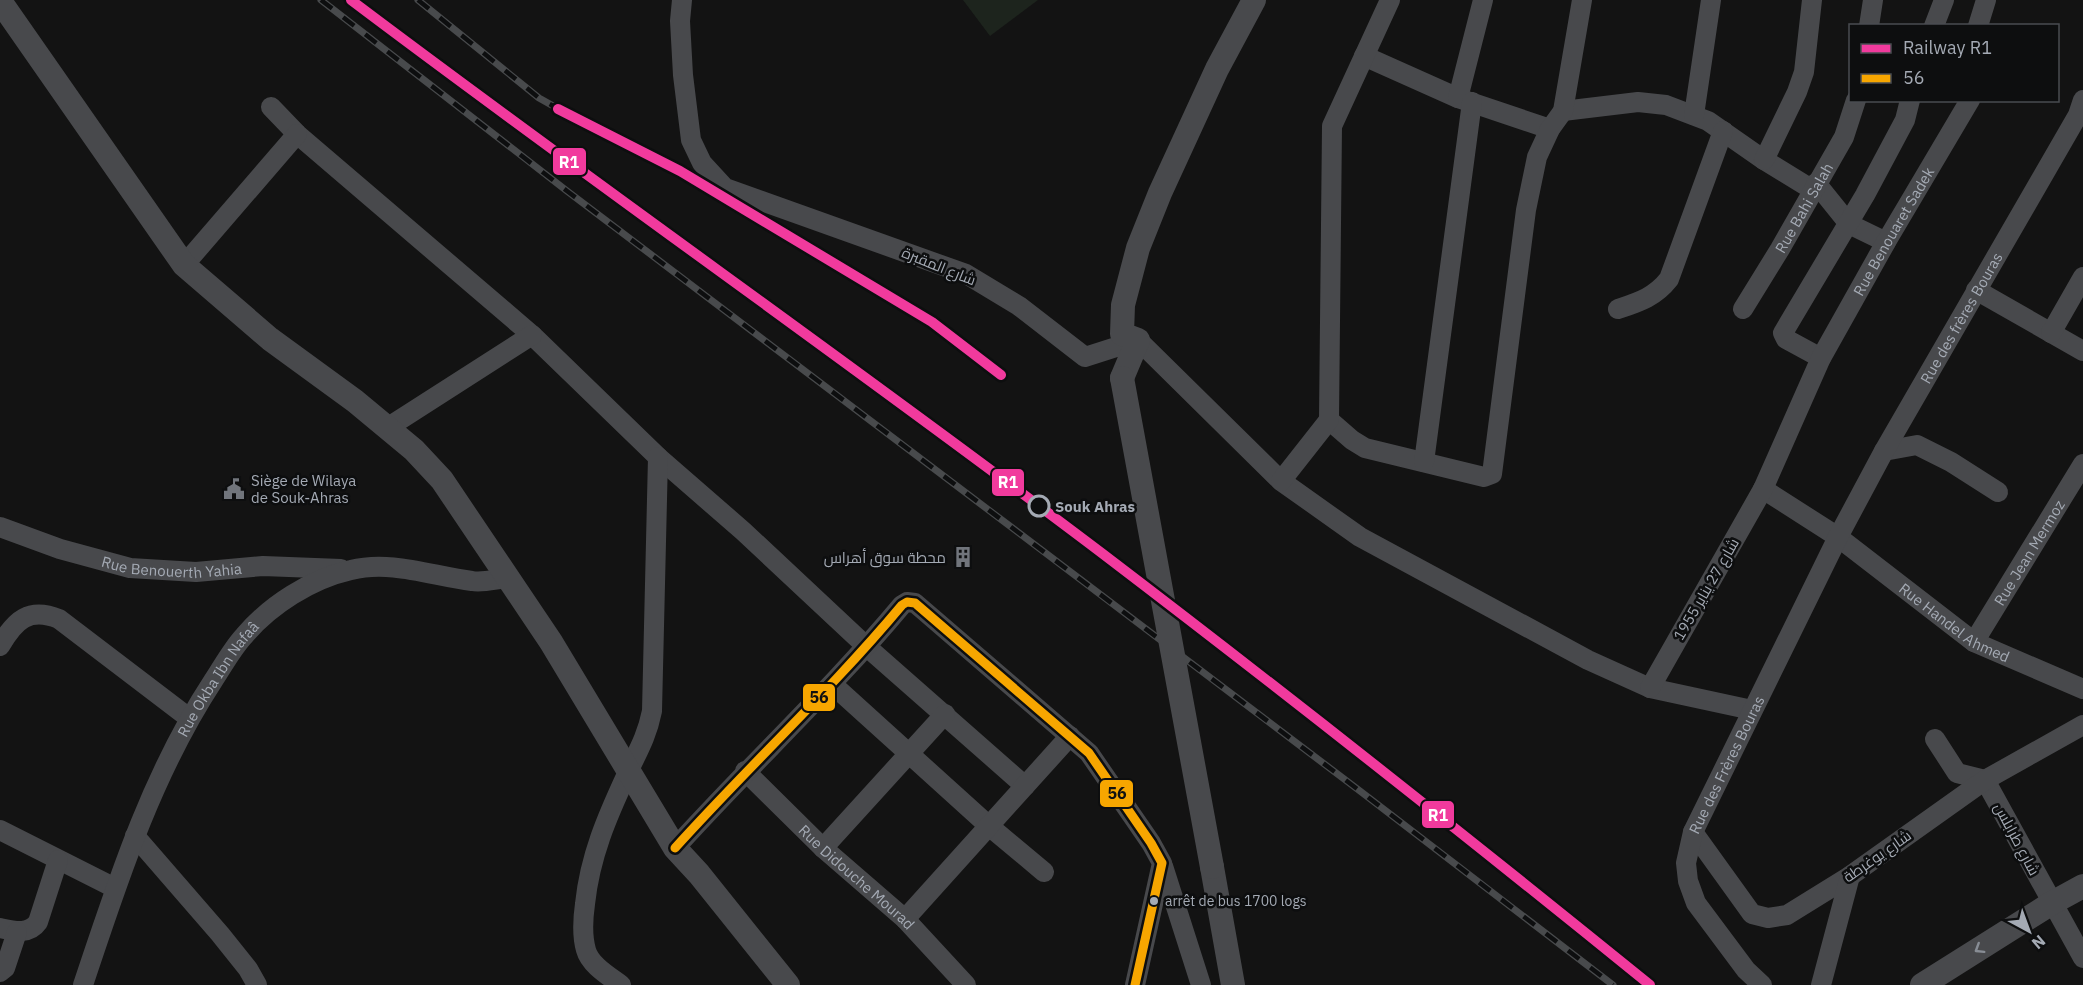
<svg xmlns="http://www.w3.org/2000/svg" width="2083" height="985" viewBox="0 0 2083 985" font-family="'IBM Plex Sans',Cairo,sans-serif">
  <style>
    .green { fill: #1d241d }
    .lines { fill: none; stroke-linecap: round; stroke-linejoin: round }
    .minor { stroke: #48494c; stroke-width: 20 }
    .tertiary { stroke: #48494c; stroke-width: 24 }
    .rail-casing { stroke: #484a4c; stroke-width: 7 }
    .rail { stroke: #0d0e0f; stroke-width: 4.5; stroke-dasharray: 14; stroke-linecap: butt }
    .tertiary-bridge { stroke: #48494c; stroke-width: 24 }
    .bus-1-casing { stroke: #0d0e0f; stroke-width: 14 }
    .bus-1 { stroke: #f7a600; stroke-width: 9 }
    .rail-1-casing { stroke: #0d0e0f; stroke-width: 15 }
    .rail-1 { stroke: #f13a9d; stroke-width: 10 }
    .oneway { stroke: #888d95 }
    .stop-dot { fill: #0d0e0f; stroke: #a4aab4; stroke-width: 3 }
    .bus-dot { fill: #a4aab4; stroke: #0d0e0f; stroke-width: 2 }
    .labels { text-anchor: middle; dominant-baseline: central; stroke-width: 5; stroke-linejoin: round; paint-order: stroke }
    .bus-label { font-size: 14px; fill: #a4aab4; stroke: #0d0e0f; text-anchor: start }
    .street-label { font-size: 15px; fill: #a4aab4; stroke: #0d0e0f }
    .poi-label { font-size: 15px; fill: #a4aab4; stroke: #0d0e0f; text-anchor: start }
    .stop-label { font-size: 15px; font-weight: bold; fill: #a4aab4; stroke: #0d0e0f; text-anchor: start }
    .line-badge { stroke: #0d0e0f; stroke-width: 2 }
    .badge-label { font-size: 16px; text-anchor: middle; font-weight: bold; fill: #fff }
    .pale-badge-label { font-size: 16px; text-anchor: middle; font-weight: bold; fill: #111 }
  </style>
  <rect width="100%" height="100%" fill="#131313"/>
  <path class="green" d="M963,0h75l-48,36z"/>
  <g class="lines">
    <g class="minor">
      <path d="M682,0l-2,21 3,54 8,65 11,23 23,25 241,86 53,32 66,51 53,-17 143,141 79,56 228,123 62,28 102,22"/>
      <path d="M1869,26l4,-26"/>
      <path d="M1934,26l10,-26"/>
      <path d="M1978,26l8,-26"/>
      <path d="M1364,56l94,42 92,31"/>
      <path d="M1458,98l25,-98"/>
      <path d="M271,107l26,27 235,201 126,122 85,74 124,116 158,139"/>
      <path d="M1563,111l75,-9 28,3 42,16 56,39 49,30"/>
      <path d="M1694,115l17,-115"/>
      <path d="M1764,160l33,-68 7,-20 8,-72"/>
      <path d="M1816,183l33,41 37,18"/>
      <path d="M184,265l113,-131"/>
      <path d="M1976,290l107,61"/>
      <path d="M1618,309c21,-7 37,-12 51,-30l54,-148"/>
      <path id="s1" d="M1743,309l37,-60 64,-112 12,-37"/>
      <path d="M2051,333l32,-56"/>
      <path d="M1821,358l-35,-19 -3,-6 82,-138 40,-75 5,-20"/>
      <path d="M1329,420l23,20 13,8 119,29 8,-3 34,-264 11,-53 13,-28 13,-18 19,-111"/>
      <path d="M387,428l145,-93"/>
      <path d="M1884,451l33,-6 34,17 47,30"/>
      <path d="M1424,462l48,-360"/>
      <path d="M1281,481l48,-61 3,-294 58,-126"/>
      <path id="s2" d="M1763,489l75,48 136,105 109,47"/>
      <path id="s3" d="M0,527l60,22 70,19 66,4 67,-6 78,3"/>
      <path id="s4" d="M1974,642l109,-178"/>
      <path d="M0,646c15,-26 29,-39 59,-27l130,99"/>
      <path d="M832,684l157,142 55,46"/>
      <path id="s5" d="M1650,688l113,-199 58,-131 65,-116 84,-142"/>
      <path d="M1935,739l22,34 28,7 98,178"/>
      <path id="s6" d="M745,771l78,77 82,71 61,66"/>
      <path d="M0,830l115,58"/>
      <path d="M1693,832l59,82 16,4 19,-3 63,-39 135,-96 98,-55"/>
      <path d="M135,836l85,98 28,35 9,16"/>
      <path d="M675,848c74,-82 156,-158 227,-243l5,-3 8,1 174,150 62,90 11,20 -27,122"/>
      <path d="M823,848l122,-134"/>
      <path d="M1163,866l38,119"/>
      <path d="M905,919l165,-183"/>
      <path d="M0,928c14,3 29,7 38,-6l20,-62"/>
      <path d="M0,972l5,-4 12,-36"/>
      <path id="s7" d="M83,985c35,-105 69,-211 130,-304 10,-15 19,-32 31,-45 26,-31 67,-57 107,-66 40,-10 81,6 121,11 11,2 24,-2 36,-3"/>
      <path d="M621,985c-12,-9 -31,-20 -35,-35 -4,-14 -3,-32 -1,-46 5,-48 22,-87 42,-130 11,-23 20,-38 25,-63l6,-254"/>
      <path id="s8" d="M1762,985l-16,-15 -50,-67 -8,-22 -2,-18 7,-31 145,-295 46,-86 194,-336 5,-15"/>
      <path d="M1821,985l29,-109"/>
    </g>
    <path class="tertiary" d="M0,1l184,264 86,74 85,62 59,49 28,30 109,162 124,206 24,26 89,111
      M1122,378l16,-38 -16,-6 1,-29 15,-57 22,-55 57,-124 37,-69
      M1212,867l21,118
      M1922,985l130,-82 31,-17"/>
    <defs>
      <path id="rail" d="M321,0l246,191 793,600 253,194
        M351,0c249,188 504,366 752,554 185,141 367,285 547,431
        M418,0l121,98 64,36 77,37 94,56 158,95 69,53"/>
    </defs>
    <use href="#rail" class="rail-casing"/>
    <use href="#rail" class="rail"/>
    <path class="tertiary-bridge" d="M1122,378l90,489"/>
    <defs>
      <path id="bus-1" d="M675,848c74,-82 156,-158 227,-243l5,-3 8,1 174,150 62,90 11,20 -27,122"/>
    </defs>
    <use href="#bus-1" class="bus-1-casing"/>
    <use href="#bus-1" class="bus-1"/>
    <defs>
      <path id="rail-1" d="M351,0c249,188 504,366 752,554 185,141 367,285 547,431
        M558,109l122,62 252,151 69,53"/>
    </defs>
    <use href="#rail-1" class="rail-1-casing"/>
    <use href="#rail-1" class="rail-1"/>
  </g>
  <defs><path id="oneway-chevron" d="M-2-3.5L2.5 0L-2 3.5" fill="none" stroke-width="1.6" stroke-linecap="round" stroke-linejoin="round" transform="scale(1.5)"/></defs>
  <use class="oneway" href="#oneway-chevron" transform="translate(1979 949) rotate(148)"/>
  <defs>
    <symbol id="civic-bare" viewBox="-9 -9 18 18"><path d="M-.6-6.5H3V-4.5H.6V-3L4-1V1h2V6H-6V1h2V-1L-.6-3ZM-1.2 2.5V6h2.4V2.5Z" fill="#71757c" stroke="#0d0e0f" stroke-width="2.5" paint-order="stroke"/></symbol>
    <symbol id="building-bare" viewBox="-9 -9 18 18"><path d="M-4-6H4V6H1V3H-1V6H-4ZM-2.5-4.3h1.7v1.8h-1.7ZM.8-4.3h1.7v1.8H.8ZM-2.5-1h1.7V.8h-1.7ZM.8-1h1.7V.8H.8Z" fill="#71757c" stroke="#0d0e0f" stroke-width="2.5" paint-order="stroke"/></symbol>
  </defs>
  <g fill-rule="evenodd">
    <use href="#civic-bare" x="219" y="474" width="30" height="30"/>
    <use href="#building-bare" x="948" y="542" width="30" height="30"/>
  </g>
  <circle class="stop-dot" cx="1039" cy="506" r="10"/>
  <circle class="bus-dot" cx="1154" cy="901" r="5"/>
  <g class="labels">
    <g class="bus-label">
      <text x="1165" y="901">arrêt de bus 1700 logs</text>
    </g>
    <g class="street-label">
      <text stroke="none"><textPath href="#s1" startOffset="118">Rue Bahi Salah</textPath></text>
      <text stroke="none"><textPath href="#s5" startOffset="518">Rue Benouaret Sadek</textPath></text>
      <text transform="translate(939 266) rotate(22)">شارع المقبرة</text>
      <text stroke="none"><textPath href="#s8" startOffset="759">Rue des frères Bouras</textPath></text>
      <text stroke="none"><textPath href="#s4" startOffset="105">Rue Jean Mermoz</textPath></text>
      <text stroke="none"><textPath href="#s3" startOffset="178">Rue Benouerth Yahia</textPath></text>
      <text transform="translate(1706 589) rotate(-60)">شارع 27 يناير 1955</text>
      <text stroke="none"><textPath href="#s2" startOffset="234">Rue Handel Ahmed</textPath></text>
      <text stroke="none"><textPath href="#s7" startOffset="336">Rue Okba Ibn Nafaâ</textPath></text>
      <text stroke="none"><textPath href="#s8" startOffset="254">Rue des Frères Bouras</textPath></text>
      <text transform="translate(2017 839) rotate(62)">شارع طرابلس</text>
      <text transform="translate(1877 856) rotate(-35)">شارع يوغرطة</text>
      <text stroke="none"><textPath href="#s6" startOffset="154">Rue Didouche Mourad</textPath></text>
    </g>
    <g class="poi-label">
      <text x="251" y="480">Siège de Wilaya<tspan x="251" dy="17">de Souk-Ahras</tspan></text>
      <text x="946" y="557" text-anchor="end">محطة سوق أهراس</text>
    </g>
    <g class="stop-label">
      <text x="1055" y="506">Souk Ahras</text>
    </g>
  </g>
  <g class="line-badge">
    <rect x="552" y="147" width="35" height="29" rx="6" fill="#f13a9d"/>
    <rect x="991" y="468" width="34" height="29" rx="6" fill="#f13a9d"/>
    <rect x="802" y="683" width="34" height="29" rx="6" fill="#f7a600"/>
    <rect x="1099" y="779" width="35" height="29" rx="6" fill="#f7a600"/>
    <rect x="1421" y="800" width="34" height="29" rx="6" fill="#f13a9d"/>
  </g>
  <g class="badge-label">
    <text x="569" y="168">R1</text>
    <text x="1008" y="488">R1</text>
    <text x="1438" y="821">R1</text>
  </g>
  <g class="pale-badge-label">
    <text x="819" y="703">56</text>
    <text x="1117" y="799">56</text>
  </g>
  <rect x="1849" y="24" width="210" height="78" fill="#0d0e0f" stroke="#494c51" stroke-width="1.5"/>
  <rect x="1861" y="44" width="30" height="9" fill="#f13a9d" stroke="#494c51" stroke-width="1.5"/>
  <text x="1903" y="54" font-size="18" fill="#a4aab4">Railway R1</text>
  <rect x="1861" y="74" width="30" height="9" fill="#f7a600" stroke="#494c51" stroke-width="1.5"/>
  <text x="1903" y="84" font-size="18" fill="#a4aab4">56</text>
  <g transform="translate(2029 931) rotate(139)" stroke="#0d0e0f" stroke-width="4.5" paint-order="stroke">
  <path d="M0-4.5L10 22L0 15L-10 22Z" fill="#a4aab4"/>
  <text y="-9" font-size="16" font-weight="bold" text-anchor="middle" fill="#a4aab4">N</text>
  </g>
</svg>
